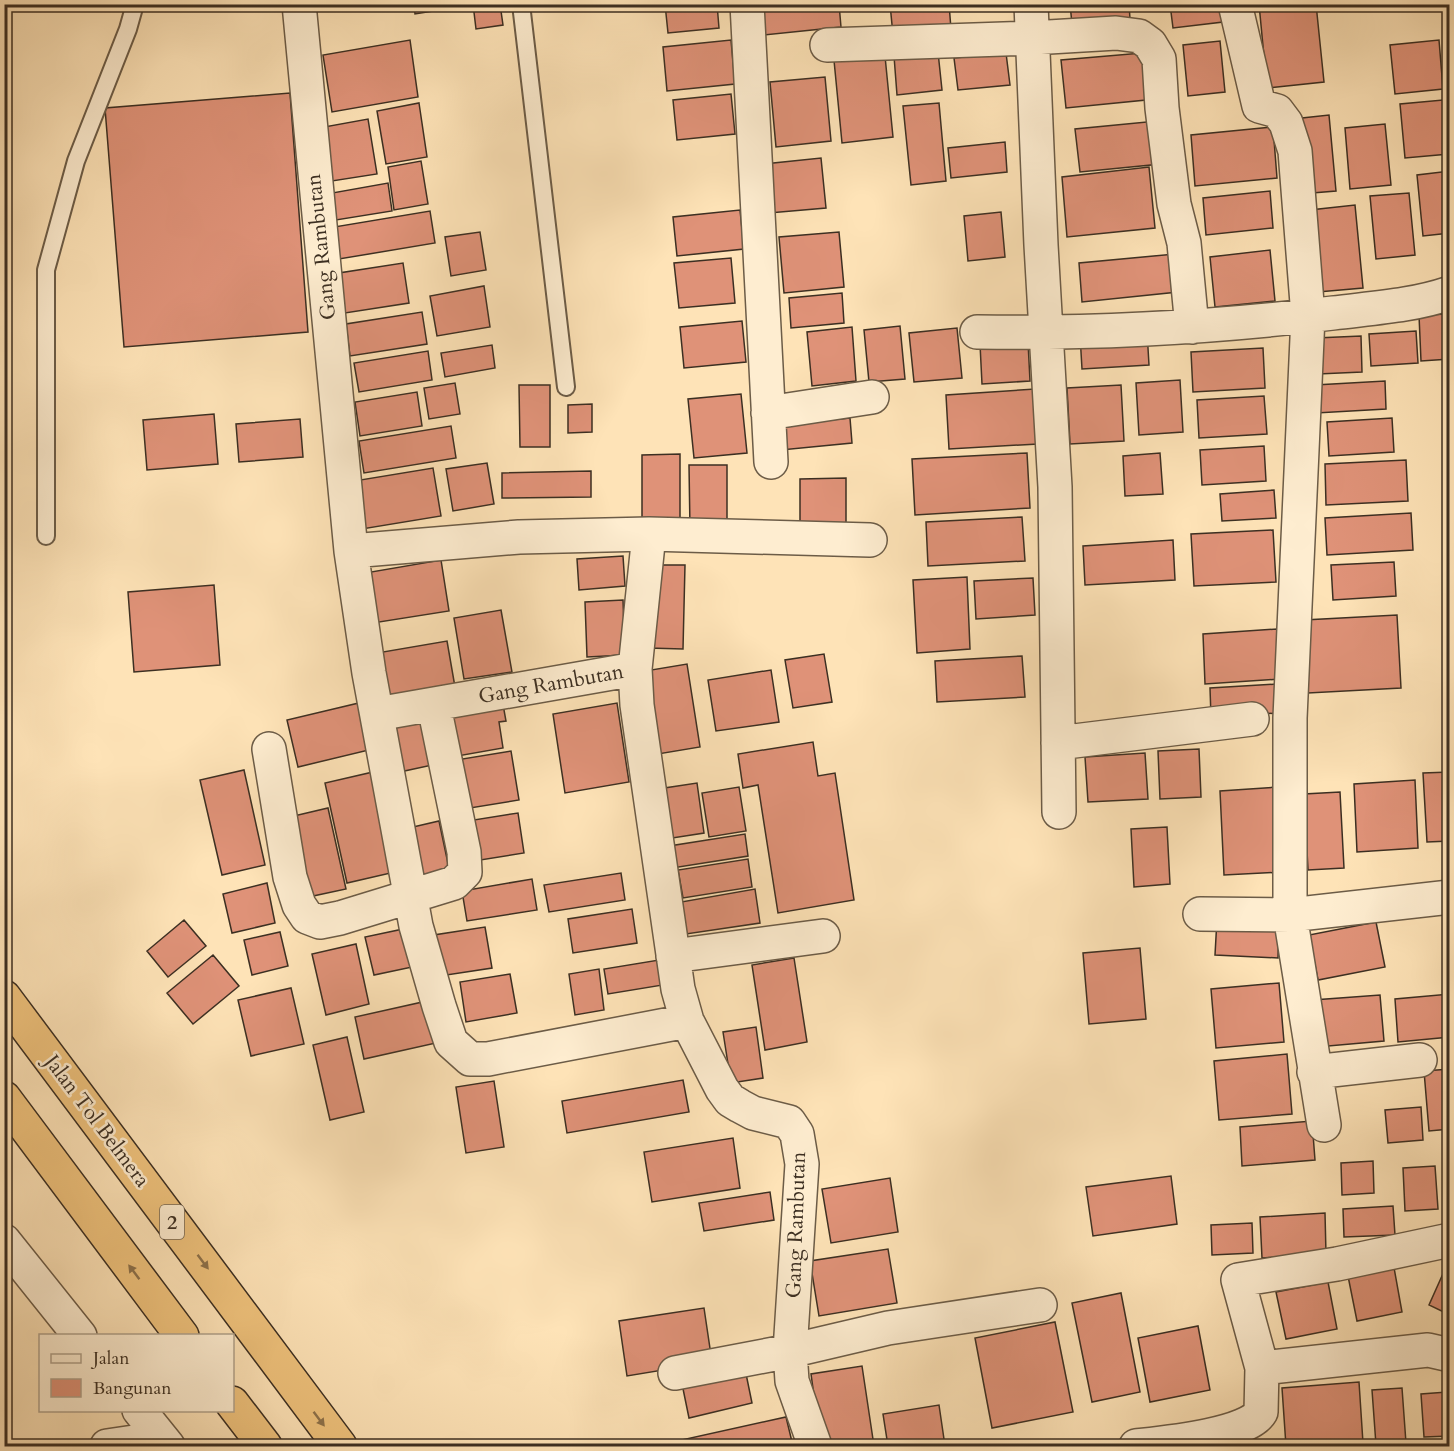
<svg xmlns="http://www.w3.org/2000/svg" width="1454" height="1451" viewBox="0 0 1454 1451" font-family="Cardo,serif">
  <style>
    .building { fill: #df9278; stroke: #3c2f22; stroke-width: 1.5 }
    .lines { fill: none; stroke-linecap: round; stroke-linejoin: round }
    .lane-casing { stroke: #6c5c47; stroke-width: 20 }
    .street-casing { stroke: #6c5c47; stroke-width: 36 }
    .highway-casing { stroke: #3c2f22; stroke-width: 36 }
    .lane { stroke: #feedd0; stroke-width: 16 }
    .street { stroke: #feedd0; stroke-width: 33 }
    .highway { stroke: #efc27c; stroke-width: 33 }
    .oneway { fill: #8d714a }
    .labels { text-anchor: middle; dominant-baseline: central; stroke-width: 5; stroke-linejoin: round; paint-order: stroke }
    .shield { fill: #feedd0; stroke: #766856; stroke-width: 1.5 }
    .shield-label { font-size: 20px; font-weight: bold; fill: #3c2f22 }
    .street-label { font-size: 21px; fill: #3c2f22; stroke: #feedd0 }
  </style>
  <rect width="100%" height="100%" fill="#fee3b7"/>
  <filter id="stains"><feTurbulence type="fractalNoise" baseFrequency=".00333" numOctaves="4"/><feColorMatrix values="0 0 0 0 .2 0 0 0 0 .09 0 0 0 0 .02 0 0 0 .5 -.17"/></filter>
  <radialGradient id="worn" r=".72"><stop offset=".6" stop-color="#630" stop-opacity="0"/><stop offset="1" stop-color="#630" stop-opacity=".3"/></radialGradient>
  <path class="building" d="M358,4h36l-35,6z
    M414,4h44v3l-43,7z
    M473,4h27l3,21 -27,4z
    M665,4h52l2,24 -51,5z
    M761,4h78l2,23 -77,8z
    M890,4h59l2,25 -58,6z
    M1070,4h59l1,15 -58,5z
    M1170,4h51l2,18 -50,6z
    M1259,4h57l8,78 -57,6z
    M410,40l8,57 -86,15 -9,-57z
    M731,40l4,44 -68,7 -4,-44z
    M1439,40l4,49 -48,5 -5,-49z
    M1220,41l5,51 -37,4 -5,-51z
    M884,46l9,91 -51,6 -9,-93z
    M938,52l4,38 -45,5 -3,-39z
    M1006,53l4,32 -52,5 -4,-32z
    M1142,53l4,47 -80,8 -5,-48z
    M825,77l6,64 -55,6 -6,-65z
    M290,93l18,239 -184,15 -19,-239z
    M731,94l4,40 -58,6 -4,-40z
    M1443,100l6,54 -44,4 -5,-54z
    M419,103l8,54 -41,7 -9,-53z
    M939,103l7,78 -35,4 -8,-79z
    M1329,115l7,76 -36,3 -7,-75z
    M368,119l9,55 -45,7 -8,-54z
    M1157,121l4,43 -81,8 -5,-43z
    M1385,124l6,61 -41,4 -5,-61z
    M1273,127l4,51 -82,8 -4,-51z
    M1005,142l2,30 -56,6 -3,-30z
    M821,158l5,50 -57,5 -5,-49z
    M421,161l7,43 -34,6 -6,-43z
    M1149,167l6,61 -88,9 -5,-60z
    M1450,171v62l-27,3 -6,-61z
    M388,183l4,28 -56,9 -4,-27z
    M1270,191l3,37 -67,7 -3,-37z
    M1409,193l6,62 -39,4 -6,-63z
    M1355,205l8,83 -45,4 -8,-82z
    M740,210l4,39 -67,7 -4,-39z
    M430,211l5,32 -102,17 -5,-32z
    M1001,212l4,45 -37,4 -4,-45z
    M480,232l6,38 -35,6 -6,-39z
    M839,232l5,55 -60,6 -5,-56z
    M1270,250l5,51 -60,6 -5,-50z
    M1175,254l3,38 -96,10 -3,-39z
    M731,258l4,45 -56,5 -5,-45z
    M403,263l6,40 -64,10 -6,-40z
    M484,286l6,41 -53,9 -7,-40z
    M842,293l2,30 -53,5 -2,-30z
    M422,312l5,32 -77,12 -4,-32z
    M1450,314v45l-29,2 -2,-46z
    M742,321l4,41 -62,6 -4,-41z
    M900,326l5,53 -36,3 -5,-52z
    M852,327l4,54 -44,5 -5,-54z
    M957,328l5,50 -48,4 -5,-49z
    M1147,331l2,34 -67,4 -2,-34z
    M1416,331l2,32 -47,3 -2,-32z
    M1361,336l1,36 -44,2 -2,-36z
    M1028,342l2,39 -48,3 -2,-40z
    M492,345l3,23 -50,9 -4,-24z
    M1263,348l2,40 -72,4 -2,-40z
    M428,351l4,29 -73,12 -5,-29z
    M1180,380l3,52 -44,3 -3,-52z
    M1385,381l1,28 -70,4 -1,-28z
    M455,383l5,31 -31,5 -5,-31z
    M519,385h31v62h-30z
    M1121,385l3,56 -54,3 -3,-56z
    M1035,389l3,55 -89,5 -3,-54z
    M417,392l5,34 -62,10 -5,-34z
    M741,394l6,59 -53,5 -6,-59z
    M1264,396l3,38 -68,4 -2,-38z
    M592,404v28l-24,1v-28z
    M214,414l4,50 -71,6 -4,-50z
    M850,418l2,25 -71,7 -2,-25z
    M1392,418l2,34 -65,4 -2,-34z
    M300,419l3,38 -64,5 -3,-38z
    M451,426l5,32 -92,15 -5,-32z
    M1264,446l2,35 -64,4 -2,-35z
    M1027,453l3,55 -115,7 -3,-56z
    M1160,453l3,41 -38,2 -2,-40z
    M680,454v75h-38v-74z
    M1406,460l2,41 -82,4 -1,-41z
    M487,463l7,41 -41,7 -7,-42z
    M689,465h38v64h-37z
    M433,468l8,48 -79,13 -8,-48z
    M591,471v26l-89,1v-25z
    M846,478v53l-46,1v-53z
    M1274,490l2,28 -54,3 -2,-27z
    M1411,513l2,37 -86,5 -2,-37z
    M1022,517l3,44 -97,5 -2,-44z
    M1273,530l3,52 -82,4 -3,-52z
    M1173,540l2,40 -90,5 -2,-39z
    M623,556l2,30 -46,4 -2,-31z
    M441,560l8,51 -76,12 -8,-50z
    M1394,562l2,34 -63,4 -2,-35z
    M650,565h35l-2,84 -35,-1z
    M967,577l3,72 -53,4 -4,-73z
    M1033,578l2,37 -59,4 -2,-38z
    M214,585l6,80 -86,7 -6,-80z
    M623,600l2,55 -38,2 -2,-55z
    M501,610l11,62 -48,7 -10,-61z
    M1397,615l4,73 -93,5 -4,-73z
    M1277,629l3,50 -75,5 -2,-50z
    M447,641l8,46 -77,12 -7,-45z
    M824,654l8,48 -39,6 -8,-48z
    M1022,656l3,41 -88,5 -2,-41z
    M687,664l13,83 -48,8 -13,-83z
    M771,670l8,52 -63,9 -8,-51z
    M1277,684l1,29 -67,4 -1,-29z
    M502,699l4,22 -7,1 4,26 -51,9 -8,-50z
    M363,702l10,47 -75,18 -11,-47z
    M617,703l12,79 -64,11 -12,-79z
    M427,711l10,53 -42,9 -10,-53z
    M813,742l5,34 17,-3 19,127 -76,13 -20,-128 -15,3 -5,-34z
    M1199,749l2,48 -41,2 -2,-48z
    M511,751l8,49 -55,9 -8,-49z
    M1145,753l3,46 -60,3 -3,-45z
    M244,770l21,95 -43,10 -22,-95z
    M373,772l22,100 -48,11 -22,-100z
    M1450,772v69l-23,1 -4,-69z
    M1415,780l3,68 -61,4 -3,-68z
    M697,783l7,50 -38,6 -8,-50z
    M739,787l7,44 -37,6 -7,-44z
    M1279,787l4,85 -59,3 -4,-84z
    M1340,792l4,76 -36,2 -4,-76z
    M328,808l18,81 -47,10 -18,-80z
    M518,813l6,40 -56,9 -7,-40z
    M439,821l11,52 -39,9 -11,-52z
    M1167,827l3,57 -36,3 -3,-58z
    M745,834l3,22 -82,13 -3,-22z
    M748,859l4,28 -69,11 -5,-28z
    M621,873l4,27 -76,12 -5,-27z
    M532,879l5,31 -70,11 -5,-30z
    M267,883l8,40 -43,10 -9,-39z
    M755,889l5,34 -74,11 -5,-32z
    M632,909l5,34 -64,10 -5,-34z
    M1217,919l62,3 -1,36 -63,-3z
    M184,920l22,26 -38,31 -21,-26z
    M1376,922l9,45 -67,13 -9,-45z
    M485,927l7,41 -52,8 -6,-41z
    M408,928l9,38 -43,9 -9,-38z
    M280,932l8,34 -36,9 -8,-35z
    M356,944l13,60 -43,11 -14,-61z
    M1140,948l6,71 -57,5 -6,-71z
    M213,955l26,31 -46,38 -26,-31z
    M794,958l13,84 -42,8 -13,-85z
    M665,959l4,25 -61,10 -4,-25z
    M599,969l5,41 -29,5 -6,-41z
    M510,974l7,39 -51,9 -6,-40z
    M1279,983l5,59 -68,6 -5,-59z
    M291,988l13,56 -53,12 -13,-56z
    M1450,994v43l-52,5 -3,-43z
    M1380,995l4,46 -67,6 -4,-47z
    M427,1001l9,42 -72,16 -9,-42z
    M756,1027l7,51 -32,5 -8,-51z
    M347,1037l17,75 -34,8 -17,-75z
    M1287,1054l5,60 -73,6 -5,-59z
    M1450,1069v60l-21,2 -5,-60z
    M683,1080l6,32 -122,21 -5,-32z
    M494,1081l10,66 -38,6 -10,-66z
    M1421,1107l2,33 -35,3 -3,-33z
    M1312,1121l3,39 -73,6 -2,-39z
    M733,1138l7,50 -88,14 -8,-50z
    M1445,1157h5v62h-2z
    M1373,1161l1,32 -32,2 -1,-32z
    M1435,1166l3,43 -33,2 -2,-43z
    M1171,1176l6,48 -84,12 -7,-49z
    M890,1178l8,54 -67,11 -9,-54z
    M770,1192l4,28 -70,11 -5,-28z
    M1393,1206l2,29 -51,2 -1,-28z
    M1325,1213l1,41 -64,4 -2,-41z
    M1252,1223l1,30 -41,2 -1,-30z
    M888,1249l9,54 -78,13 -9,-55z
    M1450,1258v57l-21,-10z
    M1393,1262l9,50 -45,9 -10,-50z
    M1328,1282l9,47 -51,10 -10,-47z
    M1121,1293l19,99 -48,10 -20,-99z
    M704,1308l8,54 -85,14 -8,-55z
    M1055,1322l18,90 -81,16 -17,-90z
    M1198,1326l12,64 -60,12 -12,-64z
    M744,1364l8,39 -63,15 -8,-39z
    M862,1366l12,80h-53l-10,-72z
    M1359,1382l4,61 -37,3h-40l-4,-58z
    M1402,1388l4,55 -30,2 -4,-55z
    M1447,1392l3,44 -26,1 -3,-43z
    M939,1405l6,41h-57l-5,-32z
    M786,1417l7,29h-115l-1,-5z"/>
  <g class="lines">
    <defs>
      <path id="lane" d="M521,4l45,383
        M46,536v-266l30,-109 52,-132 7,-25"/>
      <path id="street" d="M299,4l52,547 18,122 47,253 23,80 12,36 19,17h18l199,-38
        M747,4l24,458
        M1031,4l10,241 14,242 4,325
        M1235,4l24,102 18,5 9,12 9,28 13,165 -18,402v197l34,210
        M827,45l205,-7 84,-5 23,3 11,8 9,15 3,49 12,96 10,39 8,84
        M977,332c119,2 238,-5 356,-19 39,-5 79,-7 117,-20
        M768,413l104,-16
        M649,534l221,6
        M351,551l168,-14 130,-3 -14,135 2,36 41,284 9,32 35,68 8,11 10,6 13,7 36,9 8,12 5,30 -12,187 2,30 23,65
        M377,714l258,-45
        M1058,743l194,-24
        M269,749l21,128 9,28 8,12 13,5 20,-4 114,-35 11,-11 -1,-20 -30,-146
        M1200,914l90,1 160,-18
        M673,956l150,-20
        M1314,1072l106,-12
        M4,1241l76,95
        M1262,1368l-24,-88 99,-16 113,-24
        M675,1373l115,-22 98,-23 152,-23
        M139,1410l29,36
        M107,1446l54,-8
        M1136,1446c27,-3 112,-11 125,-34l1,-44 166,-18 22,5"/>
      <path id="highway" d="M4,997l336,449
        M4,1098l178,238
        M232,1403l33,43"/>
    </defs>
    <use href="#lane" class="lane-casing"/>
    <use href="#street" class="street-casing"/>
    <use href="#highway" class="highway-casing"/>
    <use href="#lane" class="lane"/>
    <use href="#street" class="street"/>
    <use href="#highway" class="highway"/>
  </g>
  <defs><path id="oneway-solid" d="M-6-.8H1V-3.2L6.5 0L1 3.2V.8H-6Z" transform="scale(1.5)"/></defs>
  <g class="oneway">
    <use href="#oneway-solid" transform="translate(203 1262) rotate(53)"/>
    <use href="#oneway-solid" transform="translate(134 1272) rotate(-127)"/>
    <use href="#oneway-solid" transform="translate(319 1419) rotate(53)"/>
  </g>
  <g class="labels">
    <rect class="shield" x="160" y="1205" width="24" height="34" rx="4.5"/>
    <g class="shield-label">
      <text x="172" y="1222">2</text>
    </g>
    <g class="street-label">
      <text transform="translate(321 247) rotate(-96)">Gang Rambutan</text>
      <text transform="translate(551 684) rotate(-10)">Gang Rambutan</text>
      <text transform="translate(97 1121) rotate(53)">Jalan Tol Belmera</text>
      <text transform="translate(796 1225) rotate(-88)">Gang Rambutan</text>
    </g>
  </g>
  <rect width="1454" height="1451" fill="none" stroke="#fee3b7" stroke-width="24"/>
  <rect x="6" y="6" width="1442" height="1439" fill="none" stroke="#3c2f22" stroke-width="3"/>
  <rect x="12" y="12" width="1430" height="1427" fill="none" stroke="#3c2f22" stroke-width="1.5"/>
  <rect x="39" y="1334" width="195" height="78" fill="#feedd0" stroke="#b0a18a" stroke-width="1.5"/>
  <rect x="51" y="1354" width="30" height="9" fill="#feedd0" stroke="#b0a18a" stroke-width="1.5"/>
  <text x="93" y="1364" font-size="18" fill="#3c2f22">Jalan</text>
  <rect x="51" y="1379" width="30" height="18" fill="#df9278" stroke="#b0a18a" stroke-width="1.5"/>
  <text x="93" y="1394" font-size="18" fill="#3c2f22">Bangunan</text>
  <rect width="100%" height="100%" filter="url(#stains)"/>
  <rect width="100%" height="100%" fill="url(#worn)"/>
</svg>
